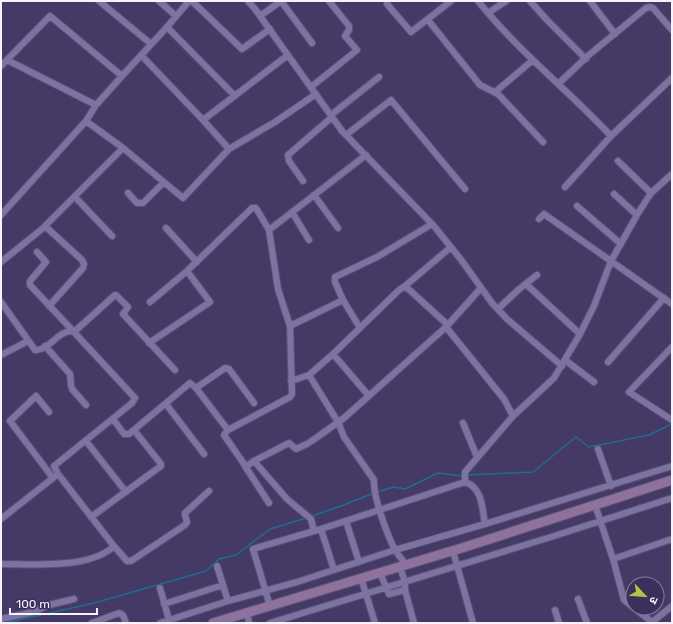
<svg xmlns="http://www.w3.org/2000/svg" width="673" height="624" viewBox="0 0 673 624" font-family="Rubik,'Noto Sans Devanagari',sans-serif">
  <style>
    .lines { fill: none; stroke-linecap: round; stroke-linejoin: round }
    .stream { stroke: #1d6d92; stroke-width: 1.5 }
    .minor-casing { stroke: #5c5375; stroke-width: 8 }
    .secondary-casing { stroke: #5c5375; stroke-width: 11 }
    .minor { stroke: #7d73a3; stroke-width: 6 }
    .secondary { stroke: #8e719c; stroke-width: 9 }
  </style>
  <rect width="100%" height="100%" fill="#453a66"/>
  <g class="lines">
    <path class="stream" d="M467,475l66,-3 43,-35 13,10 60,-12 23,-11
      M377,492l17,-5 11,2 33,-16 25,3
      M312,516l29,-10 33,-13
      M5,623l89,-20 112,-32 13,-12 17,-4 34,-26 36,-11"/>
    <defs>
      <path id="minor" d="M99,1l52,43
        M159,1l17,15
        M192,1l50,48 28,-20
        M248,1l7,8 87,122 92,95 28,35 30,42 15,16 55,47
        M281,1l31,42
        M478,1c40,50 90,89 133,135l61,-58
        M530,1l17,19 39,39
        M590,1l25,33
        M387,4l24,28 40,-31
        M488,13l18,-12
        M260,16l21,-15
        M428,20l52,65 18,9 45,48
        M167,27l68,69
        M141,55l62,65 85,-65
        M7,60l89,45
        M1,66l49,-50 72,60 45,-49 22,-26
        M559,83l31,-29 56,-46 4,-1 3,1 19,22
        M311,87l46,-37 -12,-14 4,-6v-4l-20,-25
        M495,92l38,-32
        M331,115l48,-38
        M203,120l26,29
        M86,121l10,-16 26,-29
        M346,135l45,-35 74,89
        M618,161l33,32
        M303,181l-14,-20 -1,-6 44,-38
        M565,187l46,-51
        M128,193l9,10h6l21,-21
        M614,194l23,21
        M314,195l24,33
        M75,197l37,39
        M577,206l44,38
        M292,212l17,28
        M1,215l85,-94 37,27 60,50 46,-49 46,-27 41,-28
        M539,219l5,-5 128,90
        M45,226l37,34 2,4 -1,4 -34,38
        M166,228l31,34
        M37,252l9,10 -16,19v4l43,46
        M1,262l41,-33 81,-81
        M526,284l54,50
        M405,286l46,-39
        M343,300l17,28
        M1,302l34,48c14,1 23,-20 38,-19l62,67 -3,5 -78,63 4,8 -57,45
        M150,302l37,-31 65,-63h4l13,22
        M498,309l20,-19 19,-15
        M290,326l53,-26 -8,-18v-5l42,-20 55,-33
        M446,327l58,72 9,17
        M74,332l41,-37h1l12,12 -5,7 52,56
        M149,343l61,-41 -23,-31
        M45,346l25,28 1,11 1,4 14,16
        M672,347l-43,45 43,28
        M333,354l66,-64 6,-4 43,39
        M1,355l27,-14
        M565,360l29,22
        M608,362l56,-64
        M309,375l29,47 6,15 30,43c-1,17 13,54 21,70 3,5 8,10 11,15
        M291,381l18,-6 24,-21 36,42
        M196,388l32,42 -4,5 20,29 3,2 7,-5 33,38 24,20 3,12
        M166,404l38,50
        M49,412l-13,-16 -26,25 43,57
        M113,419l11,15h5l61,-51 6,5 29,-20 4,1 25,34
        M463,423l14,34
        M228,430l62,-33 2,-3 -2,-68 -12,-37 -9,-59 97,-75
        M86,441l40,51
        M598,449l13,37
        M254,461l35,-18 7,6 11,-5 9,-6 28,-20 102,-91 35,-39
        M245,466l24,37
        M465,482c18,6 17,27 20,42
        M595,505l18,54 11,41 28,22
        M91,517l70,-51v-2l-27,-34
        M346,521l13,41
        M321,529l13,41
        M113,545l14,16h4l54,-36 2,-3 -2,-7v-2l24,-22
        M453,551l20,72
        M613,559l59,-20
        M1,564c32,0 85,5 111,-16l1,-3 -55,-71
        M217,566l11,35
        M380,573l9,21 16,-4v-8l-5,-15
        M361,578l14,45
        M160,588l9,32
        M405,590l9,33
        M578,599l9,24
        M164,604l59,-19
        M270,606l-17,-57 68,-20 144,-47v-10l48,-56 41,-38 26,-44 14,-28 17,-45 26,-46 14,-22 21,-19
        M555,610l4,13
        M247,613l2,10
        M1,619l32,-7 16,-7 25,-6
        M92,623l27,-10 4,2 3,8
        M160,623l68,-22 69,-19 98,-32 90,-26 187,-58
        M270,623l281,-86 121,-39
        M651,623l21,-17"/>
      <path id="secondary" d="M213,623l252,-76 207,-67"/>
    </defs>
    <use href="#minor" class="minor-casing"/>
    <use href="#secondary" class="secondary-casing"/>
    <use href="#minor" class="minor"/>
    <use href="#secondary" class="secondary"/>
  </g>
  <rect width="673" height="624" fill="none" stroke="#f5f3ff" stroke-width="4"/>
  <g transform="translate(645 596) rotate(116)"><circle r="19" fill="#3b305b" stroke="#857e9d"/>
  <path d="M0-3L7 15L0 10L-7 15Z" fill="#b6c148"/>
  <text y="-6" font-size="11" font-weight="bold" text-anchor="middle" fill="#f5f3ff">उ</text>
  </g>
  <path d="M10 608v6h87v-6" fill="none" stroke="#f5f3ff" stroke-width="2"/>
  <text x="16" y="608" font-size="12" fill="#f5f3ff" stroke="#3b305b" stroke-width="3" paint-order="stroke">100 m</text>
</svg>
